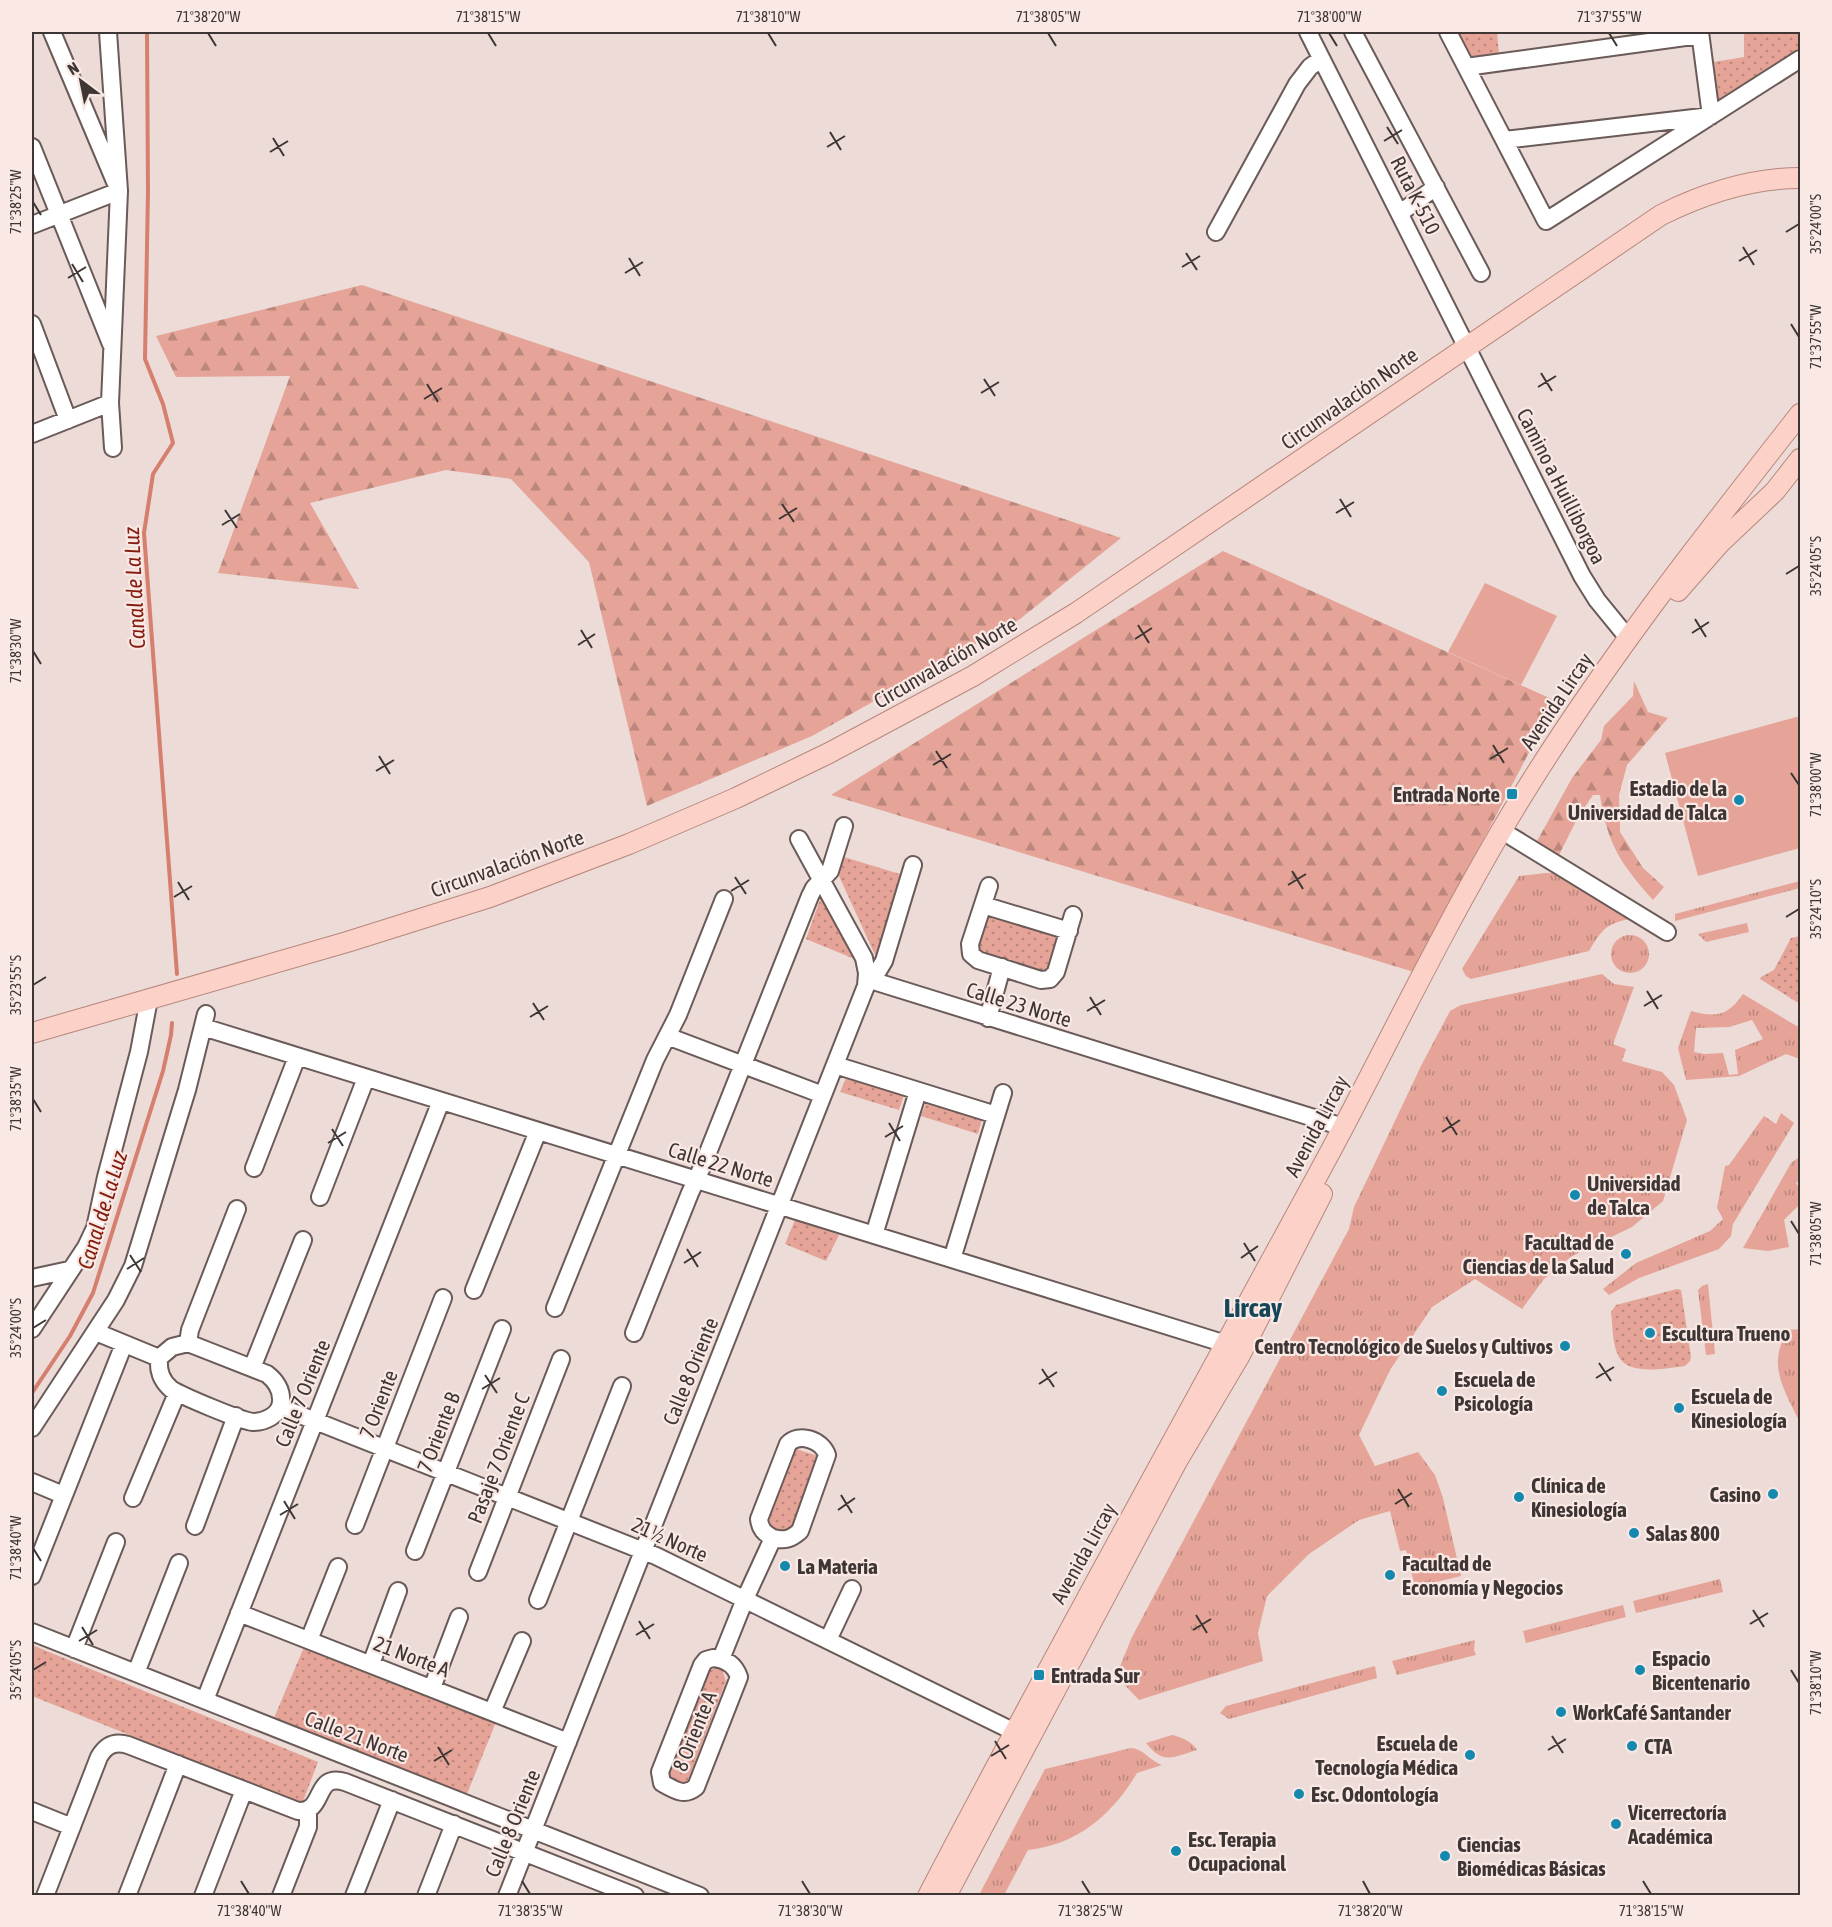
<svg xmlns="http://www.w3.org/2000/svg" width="1832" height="1927" viewBox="0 0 1832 1927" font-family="'Asap Condensed',sans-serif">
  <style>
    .grass { fill: url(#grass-tufts); fill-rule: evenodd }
    .forest { fill: url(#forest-firs) }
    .park { fill: url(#park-dots) }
    .garden { fill: #e5a497 }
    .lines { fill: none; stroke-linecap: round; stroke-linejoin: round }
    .stream { stroke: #d67f6f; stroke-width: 4 }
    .minor-casing { stroke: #6a5b58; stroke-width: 20 }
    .major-casing { stroke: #b7877c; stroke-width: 22 }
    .minor { stroke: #fff; stroke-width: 16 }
    .major { stroke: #fbd1c8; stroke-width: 20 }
    .ticks { fill: none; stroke: #3d3635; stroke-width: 2 }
    .poi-dot { fill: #1488ad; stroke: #f9e8e4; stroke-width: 2 }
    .labels { text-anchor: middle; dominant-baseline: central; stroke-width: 4.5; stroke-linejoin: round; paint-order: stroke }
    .street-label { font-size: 21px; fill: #3d3635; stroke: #f9e8e4 }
    .poi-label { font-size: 21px; font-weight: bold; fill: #3d3635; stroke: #f9e8e4; text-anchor: start }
    .water-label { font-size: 22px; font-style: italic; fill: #831c0c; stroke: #f9e8e4 }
    .district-label { font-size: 27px; font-weight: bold; fill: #154658; stroke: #f9e8e4 }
    .neatline { fill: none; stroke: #3d3635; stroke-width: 2 }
    .ticks-label { font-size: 15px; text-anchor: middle; fill: #3d3635 }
  </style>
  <defs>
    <pattern id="grass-tufts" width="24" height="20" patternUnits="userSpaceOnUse" patternTransform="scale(1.5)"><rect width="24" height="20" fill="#e5a497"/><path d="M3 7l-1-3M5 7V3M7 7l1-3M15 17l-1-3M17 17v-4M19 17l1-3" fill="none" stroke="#bb867c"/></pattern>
    <pattern id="forest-firs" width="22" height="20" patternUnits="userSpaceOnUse" patternTransform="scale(1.5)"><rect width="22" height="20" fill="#e5a497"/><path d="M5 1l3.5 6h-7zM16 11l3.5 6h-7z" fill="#bb867c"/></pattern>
    <pattern id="park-dots" width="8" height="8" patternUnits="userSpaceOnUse" patternTransform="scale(1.5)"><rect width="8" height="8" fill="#e5a497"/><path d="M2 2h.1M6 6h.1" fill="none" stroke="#bb867c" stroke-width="1.8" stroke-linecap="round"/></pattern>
  </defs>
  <rect width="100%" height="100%" fill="#ecdbd7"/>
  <path class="grass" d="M1546,873h9l9,4 66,42c-24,4 -29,12 -41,32l-118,28 -5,-3 -4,-7 57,-93z
    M1800,881v7l-125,33v-7z
    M1747,923l2,9 -43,10 -8,-8z
    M1611 954a19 19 0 1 1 38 0a19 19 0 1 1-38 0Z
    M1602,974l12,10 20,3 -21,57 13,5 -4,12 40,11 12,13 13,35 -24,81 -31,26 -60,29 -28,23 -22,30 -47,-30 -43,28 -42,63 -31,65 16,31 43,-14 17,23 8,23 18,78 -46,11 -9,-37 -6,1 -10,-40 -31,9 -50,34 -42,42 -9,37 5,28 -124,39 -23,-24 16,-39 217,-408 5,-22 67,-141 29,-55 11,-6z
    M1743,994l57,34v31l-14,-5 -47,22 -53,4 -8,-32 13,-37c25,7 37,5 52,-17zM1752,1020l11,19 -28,11 3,24 -9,1 -6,-22 -19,1 -10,-2 2,-24 33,-1z
    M1781,1113l13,10 -61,101 -2,12 -12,13 -80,29 -30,17 -6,-6 33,-26 74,-32 13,-12 -6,-11 8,-42 4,-1 35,-49 12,8z
    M1798,1158l2,1v20l-4,4 4,6v15l-16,16 5,27 -21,4 -25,-3 48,-85z
    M1708,1284l7,70 -9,1 -8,-65 4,-4z
    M1800,1329v94c-15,-32 -35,-60 -11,-93z
    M1720,1579l3,13 -87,21 -3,-12z
    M1623,1605l3,12 -100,26 -3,-12z
    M1475,1640l-1,10 2,5 -79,20 -5,-14z
    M1375,1666l2,12 -148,41 -9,-6 6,-7z
    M1172,1735c11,3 18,5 25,15 -24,7 -34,15 -51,-7z
    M1131,1748c13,1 19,13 31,17l-25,8c-24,41 -60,72 -109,77l-24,45h-25l66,-126z"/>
  <path class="forest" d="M362,285l759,253 -101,81 -208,117 -165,70 -58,-244 -78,-83 -65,-9 -136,33 49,86 -141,-16 72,-197 -114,1 -20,-41z
    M1223,551l333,150 -142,271 -583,-177z
    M1634,681l14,31 20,6 -41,47 -8,30 1,37 23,36 21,19 -11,13c-32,-36 -46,-56 -53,-105h-7l-15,22 -21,42 -21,-16 36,-65 29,-38 3,-14 29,-30z"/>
  <path class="park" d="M1455,32h42l2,23 -30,5z
    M1744,32h56v16l-82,53 -4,-39 30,-5z
    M844,857l59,18 -27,82 -37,-81z
    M822,894l35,66 -51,-21z
    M989,914l69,21 -11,39 -70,-23z
    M1800,936v68l-40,-25 1,-2 13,-7 17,-32z
    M846,1078l58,17 -5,15 -59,-18z
    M927,1100l55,18 -4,16 -57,-18z
    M795,1220l44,15 -13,26 -41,-17z
    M1677,1289l4,1 10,67 -1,4 -5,5c-17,2 -58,11 -67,-11 -6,-12 -5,-29 -7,-43l5,-7z
    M793,1448l28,9 -30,71 -20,5 -8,-17z
    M32,1645l286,117 -16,42 -270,-108z
    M304,1647l192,75 -29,72 -193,-76z
    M720,1663l6,18 -40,104 -22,-6 39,-103z"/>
  <path class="garden" d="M1485,583l72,33 -36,69 -73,-33z
    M1800,716v132l-102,28 -33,-123z"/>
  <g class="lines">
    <path class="stream" d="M147,32l1,159 -3,168 18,45 10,39 -20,31 -9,59 33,441
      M32,1393l38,-57 23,-43 70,-222 8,-36 1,-12"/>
    <defs>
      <path id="minor" d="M108,32l11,159 -9,212 3,45
        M1308,32l274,544 15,24 31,38
        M1353,32l128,241
        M1448,32l98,189 254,-162
        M1466,67l234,-32
        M1504,140l207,-24 -11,-84
        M32,147l79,197
        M1400,213l36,-26
        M32,225l87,-34 -67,-159
        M1216,232l81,-148 13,-17 11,-8
        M32,324l36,96
        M32,434l78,-31
        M1512,837l155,95
        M989,886l-19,58 1,10 7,6 63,20 9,-1 6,-7 17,-57
        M983,905l86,26
        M867,979l476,148
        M867,979l11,-8 6,-10 29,-96
        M988,1018l14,-51
        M203,1027l1023,317
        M667,1036l156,59
        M835,1065l161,50
        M254,1168l43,-111
        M320,1197l46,-119
        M874,1235l44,-144
        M952,1259l51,-166
        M32,1278l37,-8
        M474,1290l64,-159
        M555,1308l100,-248 23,-45 46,-116
        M32,1329l54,-82 9,-19 11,-51 33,-125 10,-53
        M96,1332l63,26
        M634,1333l56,-140 13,-28 107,-269 4,-8 16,-17 14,-45
        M188,1343l79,31c9,7 15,16 14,28 -1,13 -16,20 -28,20 -12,-1 -71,-26 -82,-33 -10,-9 -13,-18 -12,-31l13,-11z
        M188,1343l2,-13 47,-121
        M252,1368l51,-128
        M280,1407l376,149 369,181
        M32,1428l84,-128 17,-34 54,-176 19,-76
        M32,1482l31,13
        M133,1498l44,-105
        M355,1525l88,-227
        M195,1526l41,-110
        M415,1551l87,-222
        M478,1572l83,-213
        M32,1576l92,-232
        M538,1600l84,-214
        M239,1613l329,129
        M32,1632l668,264
        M309,1640l29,-73
        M828,1640l24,-51
        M74,1649l42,-107
        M713,1658c13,1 22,7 26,19l-43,110c-12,10 -21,3 -34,-4l-2,-11 42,-107 4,-5z
        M721,1659l24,-60 28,-61c-9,-5 -13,-9 -14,-19l29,-75c11,-12 34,-4 39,11l-27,76c-9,8 -15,10 -27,7
        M371,1664l27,-73
        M136,1673l43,-110
        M432,1688l27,-71
        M205,1700l236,-599
        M492,1712l30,-71
        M32,1811l40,16
        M45,1896l54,-139c7,-12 16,-16 29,-12l170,66c28,2 15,-39 47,-29l290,114
        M127,1896l51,-132
        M203,1896l41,-106
        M281,1896l27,-69v-16
        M354,1896l38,-96
        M426,1896l28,-72
        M507,1896l359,-910 1,-13 -3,-15 -65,-119"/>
      <path id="major" d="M1678,591l42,-48 55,-52 25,-32
        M32,1033l315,-91 143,-45 139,-53 107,-46 93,-45 144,-77 103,-63 585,-398c44,-22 90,-37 139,-37
        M928,1896c108,-208 222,-412 333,-617 28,-51 56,-102 83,-153 56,-107 109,-216 172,-320 84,-138 184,-265 284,-392
        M946,1896l230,-433 63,-106 83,-163"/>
    </defs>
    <use href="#minor" class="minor-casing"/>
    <use href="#major" class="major-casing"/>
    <use href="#minor" class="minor"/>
    <use href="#major" class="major"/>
  </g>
  <path class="ticks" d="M208,33l8,13M488,33l8,13M768,33l8,13M1048,33l8,13M1329,33l8,13M1609,33l8,13M1387,127l11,17M830,132l11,18M273,138l11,18M1384,141l18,-11M827,147l18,-11M270,152l18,-11M33,202l8,13M1786,232l13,-8M1743,247l11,18M1186,253l11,17M629,258l11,18M1739,261l18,-11M72,264l11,18M1182,267l18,-11M625,273l18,-11M68,278l18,-11M1791,324l8,13M1541,373l11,18M984,379l11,17M427,384l11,18M1538,387l18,-11M981,393l18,-11M424,399l18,-11M1340,499l11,18M782,504l12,18M225,510l12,18M1336,513l18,-11M779,519l18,-11M222,525l18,-11M1786,574l13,-8M1695,619l11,18M1138,625l11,18M581,630l11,18M1692,633l17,-11M1135,639l17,-11M578,645l17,-11M33,651l8,13M1493,745l11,18M936,751l11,17M379,756l11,18M1490,759l18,-11M933,765l18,-11M376,771l18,-11M1791,773l8,12M1292,871l11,18M735,877l11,17M178,882l11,18M1288,885l18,-11M731,891l18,-11M174,897l18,-11M1786,917l13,-8M33,985l13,-8M1647,991l11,18M1090,997l11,18M533,1003l11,17M1644,1006l18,-11M1087,1011l18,-11M530,1017l18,-11M33,1099l8,13M1446,1117l11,18M889,1123l11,18M332,1129l11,17M1442,1132l18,-12M885,1137l18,-11M328,1143l18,-11M1791,1221l8,13M1244,1243l11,18M687,1249l11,18M130,1255l11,17M1241,1258l17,-12M684,1263l17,-11M127,1269l17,-11M33,1328l13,-8M1599,1363l12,18M1042,1369l12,18M485,1375l12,18M1596,1378l18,-11M1039,1384l18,-12M482,1389l18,-11M1398,1489l11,18M841,1495l11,18M284,1501l11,18M1395,1504l17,-11M838,1510l17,-12M280,1515l18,-11M33,1548l8,13M1753,1610l11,17M1196,1615l11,18M639,1621l11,18M1750,1624l18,-11M82,1627l11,18M1193,1630l18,-11M636,1635l18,-11M79,1641l18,-11M33,1670l13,-8M1791,1670l8,13M1552,1736l11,17M995,1741l11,18M438,1747l11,18M1548,1750l18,-11M991,1756l18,-11M434,1761l18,-11M241,1881l8,13M522,1881l8,13M802,1881l8,13M1082,1881l8,13M1363,1881l7,13M1643,1881l8,13"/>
  <g class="poi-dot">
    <rect x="1506" y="788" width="12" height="12" rx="3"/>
    <circle cx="1739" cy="800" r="6"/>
    <circle cx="1575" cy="1195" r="6"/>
    <circle cx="1626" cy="1254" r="6"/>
    <circle cx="1650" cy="1333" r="6"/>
    <circle cx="1565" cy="1346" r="6"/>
    <circle cx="1442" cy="1391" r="6"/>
    <circle cx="1679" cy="1408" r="6"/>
    <circle cx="1773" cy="1494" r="6"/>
    <circle cx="1519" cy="1497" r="6"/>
    <circle cx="1634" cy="1533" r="6"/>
    <circle cx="785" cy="1566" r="6"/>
    <circle cx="1390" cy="1575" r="6"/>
    <circle cx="1640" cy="1670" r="6"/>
    <rect x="1033" y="1669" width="12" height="12" rx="3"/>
    <circle cx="1561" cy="1712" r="6"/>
    <circle cx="1632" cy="1746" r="6"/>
    <circle cx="1470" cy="1755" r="6"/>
    <circle cx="1299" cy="1794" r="6"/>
    <circle cx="1616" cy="1824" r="6"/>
    <circle cx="1176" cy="1851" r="6"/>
    <circle cx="1445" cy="1856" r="6"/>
  </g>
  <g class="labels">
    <g class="street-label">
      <text transform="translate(1416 195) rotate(63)">Ruta K-510</text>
      <text transform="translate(1349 398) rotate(-35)">Circunvalación Norte</text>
      <text transform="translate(1562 486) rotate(63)">Camino a Huilliborgoa</text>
      <text transform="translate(945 662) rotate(-30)">Circunvalación Norte</text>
      <text transform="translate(1556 701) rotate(-56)">Avenida Lircay</text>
      <text transform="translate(507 863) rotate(-20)">Circunvalación Norte</text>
      <text transform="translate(1019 1004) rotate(17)">Calle 23 Norte</text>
      <text transform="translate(1316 1126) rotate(-62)">Avenida Lircay</text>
      <text transform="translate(721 1164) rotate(17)">Calle 22 Norte</text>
      <text transform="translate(690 1371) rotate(-68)">Calle 8 Oriente</text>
      <text transform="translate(302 1393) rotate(-68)">Calle 7 Oriente</text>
      <text transform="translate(378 1404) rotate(-69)">7 Oriente</text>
      <text transform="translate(438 1432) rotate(-69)">7 Oriente B</text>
      <text transform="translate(498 1458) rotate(-69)">Pasaje 7 Oriente C</text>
      <text transform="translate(670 1539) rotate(24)">21½ Norte</text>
      <text transform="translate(1083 1553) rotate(-61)">Avenida Lircay</text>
      <text transform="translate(412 1656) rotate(21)">21 Norte A</text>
      <text transform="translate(694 1731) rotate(-68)">8 Oriente A</text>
      <text transform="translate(357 1736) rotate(21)">Calle 21 Norte</text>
      <text transform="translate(512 1823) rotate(-68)">Calle 8 Oriente</text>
    </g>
    <g class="poi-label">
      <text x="1727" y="788" text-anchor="end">Estadio de la<tspan x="1727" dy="24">Universidad de Talca</tspan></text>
      <text x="1500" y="794" text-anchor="end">Entrada Norte</text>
      <text x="1587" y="1183">Universidad<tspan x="1587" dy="24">de Talca</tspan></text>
      <text x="1614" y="1242" text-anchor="end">Facultad de<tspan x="1614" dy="24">Ciencias de la Salud</tspan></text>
      <text x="1662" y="1333">Escultura Trueno</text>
      <text x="1553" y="1346" text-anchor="end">Centro Tecnológico de Suelos y Cultivos</text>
      <text x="1454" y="1379">Escuela de<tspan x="1454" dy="24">Psicología</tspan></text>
      <text x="1691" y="1396">Escuela de<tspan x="1691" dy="24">Kinesiología</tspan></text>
      <text x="1531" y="1485">Clínica de<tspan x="1531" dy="24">Kinesiología</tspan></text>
      <text x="1761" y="1494" text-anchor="end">Casino</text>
      <text x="1646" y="1533">Salas 800</text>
      <text x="1402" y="1563">Facultad de<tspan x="1402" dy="24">Economía y Negocios</tspan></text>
      <text x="797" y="1566">La Materia</text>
      <text x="1652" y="1658">Espacio<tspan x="1652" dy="24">Bicentenario</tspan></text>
      <text x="1051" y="1675">Entrada Sur</text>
      <text x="1573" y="1712">WorkCafé Santander</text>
      <text x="1458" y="1743" text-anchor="end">Escuela de<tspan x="1458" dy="24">Tecnología Médica</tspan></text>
      <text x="1644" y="1746">CTA</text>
      <text x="1311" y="1794">Esc. Odontología</text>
      <text x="1628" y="1812">Vicerrectoría<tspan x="1628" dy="24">Académica</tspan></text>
      <text x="1188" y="1839">Esc. Terapia<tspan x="1188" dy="24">Ocupacional</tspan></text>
      <text x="1457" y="1844">Ciencias<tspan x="1457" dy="24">Biomédicas Básicas</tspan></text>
    </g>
    <g class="water-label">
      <text transform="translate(134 588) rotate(-93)">Canal de La Luz</text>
      <text transform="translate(102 1210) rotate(-73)">Canal de La Luz</text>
    </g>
    <g class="district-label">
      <text x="1253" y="1307">Lircay</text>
    </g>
  </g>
  <rect width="1832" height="1927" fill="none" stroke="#f9e8e4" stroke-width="66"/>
  <g transform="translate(81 81) rotate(328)" stroke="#f9e8e4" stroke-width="4.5" paint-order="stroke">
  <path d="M0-4.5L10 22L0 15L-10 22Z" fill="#3d3635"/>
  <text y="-9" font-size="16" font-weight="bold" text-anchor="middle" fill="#3d3635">N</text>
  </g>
  <rect x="33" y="33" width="1766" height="1861" class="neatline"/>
  <g class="ticks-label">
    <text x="208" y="22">71°38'20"W</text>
    <text x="488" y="22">71°38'15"W</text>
    <text x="768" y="22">71°38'10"W</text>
    <text x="1048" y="22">71°38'05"W</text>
    <text x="1329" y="22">71°38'00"W</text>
    <text x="1609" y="22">71°37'55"W</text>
    <text transform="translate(16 202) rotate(-90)" y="5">71°38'25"W</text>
    <text transform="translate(1816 224) rotate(-90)" y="5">35°24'00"S</text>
    <text transform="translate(1816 337) rotate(-90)" y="5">71°37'55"W</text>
    <text transform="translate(1816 566) rotate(-90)" y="5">35°24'05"S</text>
    <text transform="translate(16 651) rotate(-90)" y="5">71°38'30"W</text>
    <text transform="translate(1816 785) rotate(-90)" y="5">71°38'00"W</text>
    <text transform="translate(1816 909) rotate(-90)" y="5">35°24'10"S</text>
    <text transform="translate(16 985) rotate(-90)" y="5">35°23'55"S</text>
    <text transform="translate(16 1099) rotate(-90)" y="5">71°38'35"W</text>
    <text transform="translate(1816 1234) rotate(-90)" y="5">71°38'05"W</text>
    <text transform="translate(16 1328) rotate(-90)" y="5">35°24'00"S</text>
    <text transform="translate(16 1548) rotate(-90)" y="5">71°38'40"W</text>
    <text transform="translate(16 1670) rotate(-90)" y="5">35°24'05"S</text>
    <text transform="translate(1816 1683) rotate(-90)" y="5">71°38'10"W</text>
    <text x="249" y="1916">71°38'40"W</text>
    <text x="530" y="1916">71°38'35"W</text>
    <text x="810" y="1916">71°38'30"W</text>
    <text x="1090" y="1916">71°38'25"W</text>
    <text x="1370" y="1916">71°38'20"W</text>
    <text x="1651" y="1916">71°38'15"W</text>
  </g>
</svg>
